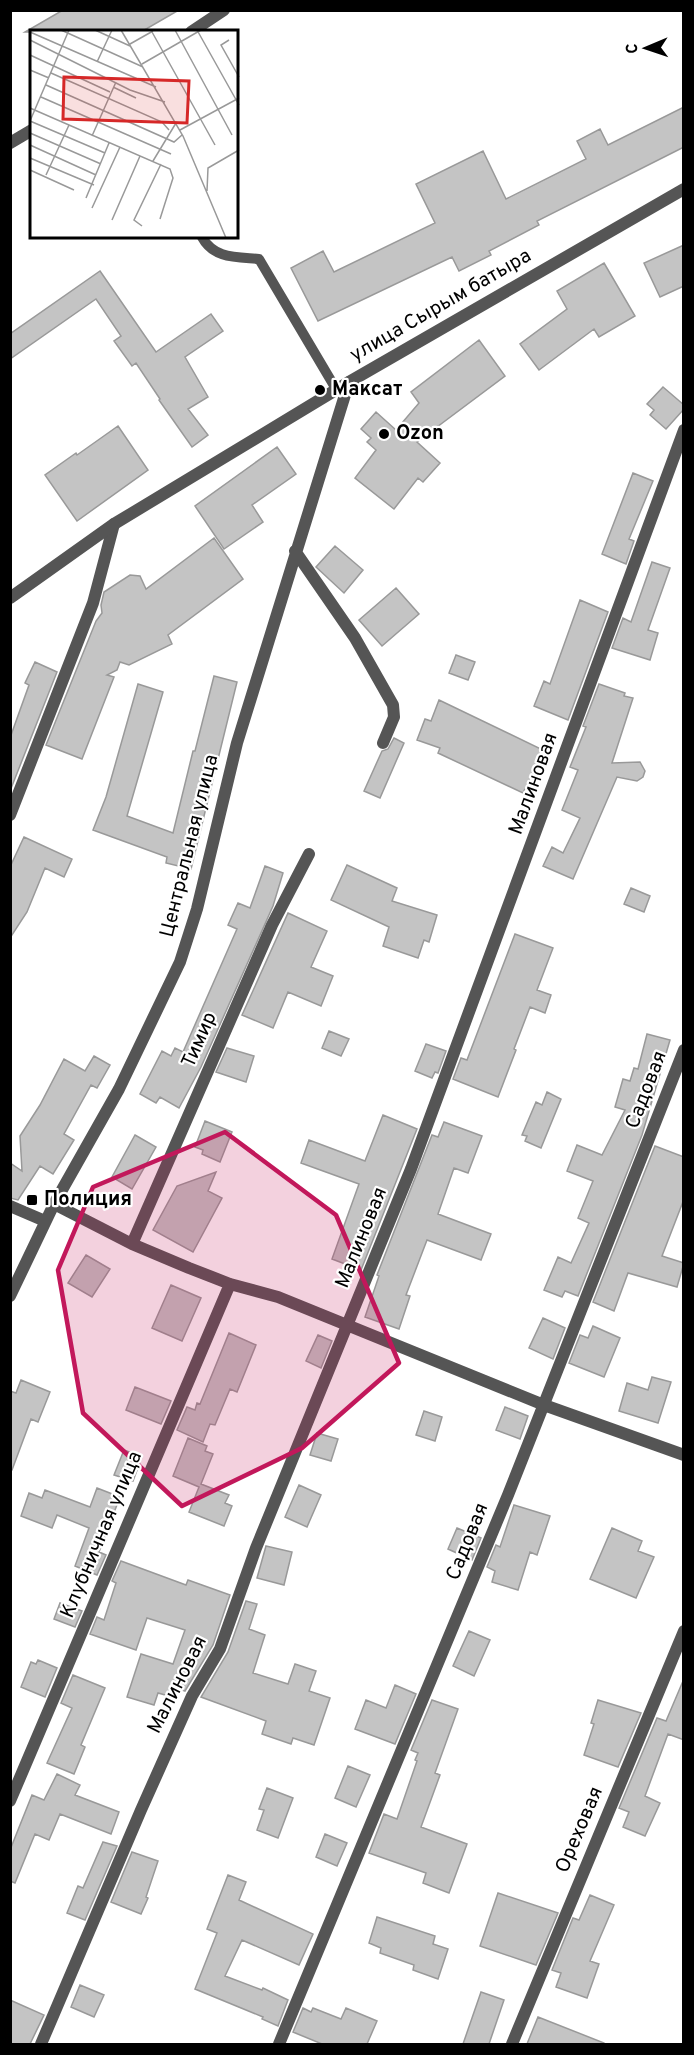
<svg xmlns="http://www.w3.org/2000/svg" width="694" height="2055" viewBox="0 0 694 2055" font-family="Overpass,sans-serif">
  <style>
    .building { fill: #c4c4c4; stroke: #999; stroke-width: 1.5 }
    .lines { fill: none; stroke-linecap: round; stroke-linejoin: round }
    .service { stroke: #555; stroke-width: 10 }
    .minor { stroke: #555; stroke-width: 12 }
    .tertiary { stroke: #555; stroke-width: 12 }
    .marked { fill: #c2185b; fill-opacity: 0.2; stroke: #c2185b; stroke-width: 4.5; stroke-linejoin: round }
    .poi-dot { fill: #000; stroke: #fff; stroke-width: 2 }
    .labels { text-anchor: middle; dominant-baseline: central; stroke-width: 4.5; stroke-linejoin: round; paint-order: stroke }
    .street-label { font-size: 20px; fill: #000; stroke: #fff }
    .poi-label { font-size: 20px; font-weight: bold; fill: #000; stroke: #fff; text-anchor: start }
    .inset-road { fill: none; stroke: #999; stroke-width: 1.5 }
    .view { fill: #d62828; fill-opacity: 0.15; stroke: #d62828; stroke-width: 3 }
    .inset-edge { fill: none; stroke: #000; stroke-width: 3 }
  </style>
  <rect width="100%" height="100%" fill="#fff"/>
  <path class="building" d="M63,10h116l-38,22h-116z
    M684,107v40l-147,74 2,4 -50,26 2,4 -32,16 -7,-14 -134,64 -27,-53 32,-17 11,21 101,-49 -19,-39 67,-33 23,48 80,-40 -9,-18 23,-12 8,16z
    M684,245v41l-24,11 -16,-34z
    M604,263l31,53 -36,21 -5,-8 -55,41 -19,-26 47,-35 -10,-18z
    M100,271l56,81 55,-38 12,17 -38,26 23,40 -20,12 20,26 -16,12 -33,-47 1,-1 -24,-36 -4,3 -18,-25 7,-5 -25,-37 -86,60v-25z
    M479,340l26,36 -88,66 23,21 -17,19 -5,-4 -24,31 -39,-31 21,-28 -9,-8 4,-4 -10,-9 15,-17 20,18 23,-27 -8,-11z
    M663,387l21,18v4l-18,20 -16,-14 4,-5 -7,-6z
    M118,426l30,44 -71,51 -32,-46 31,-22 1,2z
    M277,447l19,27 -44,31 11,17 -39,27 -29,-43z
    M633,473l20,8 -24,58 5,2 -8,23 -24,-10z
    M214,538l29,41 -75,56 4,9 -43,21 -9,-3 -3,8 -10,5 7,2 -32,82 -36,-14 50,-124 6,-8 -1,-8 3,-13 26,-17 10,1 6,13z
    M335,546l28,24 -19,23 -28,-26z
    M652,562l18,6 -22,62 10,3 -8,27 -38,-12 11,-30 8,4z
    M396,588l23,26 -37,32 -23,-26z
    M580,600l28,12 -40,108 -34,-14 10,-25 6,3z
    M456,655l19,7 -7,18 -19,-7z
    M35,662l22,10 -47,119v-53l19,-53 -4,-2z
    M214,676l23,6 -46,187 -25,-6 1,-6 -74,-27 13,-33 32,-113 25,8 -36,124 46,17 20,-82h2z
    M599,684l26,9 -1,3 9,2 -21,65 28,-1 5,9 -2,6 -6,4 -20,-4 -44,102 -30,-13 9,-19 11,6 17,-35 -18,-8 16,-40 -8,-3 16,-40 -3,-1z
    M439,700l104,50 -20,43 -85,-40 2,-5 -23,-8 8,-21 6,2z
    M394,738l10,5 -24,55 -16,-7 18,-40 6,-2z
    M24,837l48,22 -8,18 -19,-9 -18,44 -17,26v-71z
    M347,865l50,23 -5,13 45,14 -8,27 -5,-2 -6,18 -35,-12 6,-19 -58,-27z
    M265,866l18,7 -10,33 -72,161 -22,41 -19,-11 -4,6 -16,-9 22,-43 9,5 4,-8 8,4 54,-123 -9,-4 10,-22 12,5z
    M631,888l19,8 -6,16 -20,-8z
    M288,913l39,18 -16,36 22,9 -12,30 -33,-14 -15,36 -31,-13z
    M515,934l38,14 -16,42 14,5 -6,18 -15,-6 -16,42 2,1 -18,47 -45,-18 8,-21 6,2z
    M329,1031l20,8 -8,17 -19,-8z
    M647,1034l23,6 -28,95 -64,161 -13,-5 -3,6 -18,-7 14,-33 13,6 18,-40 -11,-5 15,-37 -26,-10 10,-26 25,10 23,-45 -10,-3 8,-28 7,2 4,-13 4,1z
    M426,1044l20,7 -8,22 -3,-1 -3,6 -17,-7z
    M227,1048l27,8 -8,26 -30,-10z
    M94,1056l16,9 -13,23 -6,-3 -27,49 10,6 -21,34 -13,-8 -22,34 -8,-2v-35l12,8 -2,-35 20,-31 24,-46 21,12z
    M547,1092l14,7 -20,49 -16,-7 2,-5 -5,-1 14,-33 6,3z
    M383,1115l34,14 -56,141 -29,-11 27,-75 -58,-21 8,-23 56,21z
    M205,1121l27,11 -12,30 -18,-8 1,-4 -8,-3z
    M444,1122l38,14 -14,37 -14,-5 -16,46 53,20 -10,26 -54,-20 -21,55 4,1 -11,33 -34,-12 14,-41 -2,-1 55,-140 6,2z
    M135,1135l21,12 -24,42 -20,-12z
    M655,1146l29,11v42l-22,57 22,7 -7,24 -49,-14 -14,38 -21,-9z
    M216,1172l-8,19 14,7 -29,54 -40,-22 24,-44z
    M86,1255l24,14 -18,28 -24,-14z
    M171,1285l30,13 -19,43 -30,-13z
    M543,1318l22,10 -12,31 -24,-11z
    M593,1326l27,12 -16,39 -35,-14 11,-28 8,3z
    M229,1333l27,12 -19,47 -7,-3 -15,36 -5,-1 -7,18 -26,-12 10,-23 8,3 2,-7 3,1z
    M318,1335l14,6 -11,27 -15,-7z
    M652,1377l19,5 -13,41 -39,-12 8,-28 21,7z
    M21,1380l29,12 -12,30 -7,-3 -19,51h-2v-79l6,2z
    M135,1387l36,14 -10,23 -35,-14z
    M505,1407l23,9 -8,23 -24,-9z
    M424,1411l18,6 -7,24 -19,-6z
    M317,1433l21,6 -7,22 -21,-6z
    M188,1438l19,8 -2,5 8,3 -12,30 28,11 -4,8 7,3 -8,20 -35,-14 10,-25 -26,-11z
    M124,1450l18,7 -9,24 -19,-6z
    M299,1485l22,10 -14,32 -22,-10z
    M97,1488l23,9 -21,55 7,3 -9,20 -22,-9 14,-38 -32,-13 -5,13 -31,-12 8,-23 13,5 3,-8 45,17z
    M514,1505l36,11 -13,39 -7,-3 -12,38 -26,-8 3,-11 -8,-4 9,-22 4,2z
    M457,1528l24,10 -9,22 -24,-11z
    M612,1528l30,13 -4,10 16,6 -18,41 -46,-19z
    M266,1546l26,6 -8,33 -27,-7z
    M121,1561l65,24 2,-5 42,15 -17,50 -28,46 -6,-2 -3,9 -18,-5 -4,12 -27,-8 14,-43 32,10 12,-34 -38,-12 -11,32 -46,-16 7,-17 7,3 12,-37 -4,-2z
    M246,1601l11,3 -8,25 16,6 -12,38 35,11 7,-20 21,7 -7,20 21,7 -16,47 -21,-7 -2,6 -29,-10 4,-13 -65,-24 27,-45z
    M60,1603l22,8 -7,16 -21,-8z
    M469,1631l21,9 -16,36 -21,-10z
    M38,1660l19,8 -12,29 -24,-10 10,-25 5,2z
    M73,1675l32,13 -24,57 4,2 -11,27 -27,-11 25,-55 -11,-5z
    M683,1681l1,59 -16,-6 -23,62 15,7 -15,33 -22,-9 6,-15 -10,-4 38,-90 9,3z
    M395,1685l21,9 -21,50 -40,-15 11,-29 20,8z
    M432,1700l26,9 -23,64 5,2 -19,52 46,17 -18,49 -26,-10 3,-10 -57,-20 15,-39 13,5 20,-58 -2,-1 3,-7 -7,-3z
    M598,1700l43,13 -23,54 -34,-12 10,-31 -3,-1z
    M348,1766l22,9 -14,32 -21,-9z
    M57,1774l23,11 -5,10 44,17 -8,22 -51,-20 -11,26 -14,-6 -20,49 -5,-2v-31l22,-55 12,5z
    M267,1788l26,10 -15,40 -21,-8 7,-20 -5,-1z
    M325,1834l22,9 -10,23 -21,-9z
    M103,1842l14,4 -32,74 -18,-7 11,-27 5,2z
    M132,1852l26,9 -12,36 2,1 -7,16 -30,-12z
    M228,1875l18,7 -7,18 74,34 -14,31 -57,-25 -17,36 37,14 1,-2 25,12 -10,26 -16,-7 1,-2 -68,-28 22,-56 -10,-4z
    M498,1893l60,20 -22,52 -56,-19z
    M590,1895l24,10 -24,56 9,3 -12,34 -31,-11 5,-14 -9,-3 21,-52 6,2z
    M377,1917l58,19 -2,8 15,5 -10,30 -25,-9 1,-5 -34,-12 1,-5 -12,-5z
    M80,1985l24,10 -10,22 -23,-10z
    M481,1992l23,8 -15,44h-26z
    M10,2000l34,15 -14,29h-20z
    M303,2008l8,4 2,-4 28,11 5,-11 31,13 -10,23h-45l-29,-12z
    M538,2017l66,26v1h-77z"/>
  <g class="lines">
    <path class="service" d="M202,237c12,22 34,20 57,22l77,130"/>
    <path class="minor" d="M191,32l33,-22
      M10,143l22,-13
      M295,551l60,87 38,67 1,12 -11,26
      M10,815l83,-212 21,-79
      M54,1204l78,40 57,24 41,16 48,13 266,108 140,50
      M10,1206l35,15
      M132,1244l140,-319 37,-71
      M10,1296l44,-92 65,-115 61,-127 17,-53 40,-166 112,-361
      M10,1801l220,-517
      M41,2044l100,-234 51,-114 28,-47 36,-101 155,-379 273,-739
      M279,2044l229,-549 176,-445
      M512,2044l172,-413"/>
    <path class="tertiary" d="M10,598l104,-74 235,-142 335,-193"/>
  </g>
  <path class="marked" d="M225,1132l111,83 63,148 -97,85 -120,58 -99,-93 -25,-143 35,-83z"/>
  <g class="poi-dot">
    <circle cx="320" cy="390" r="6"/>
    <circle cx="384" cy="434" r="6"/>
    <rect x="26" y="1194" width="12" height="12" rx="3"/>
  </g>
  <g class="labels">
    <g class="street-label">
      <text transform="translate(441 306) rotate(-30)">улица Сырым батыра</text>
      <text transform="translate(534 784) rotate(-70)">Малиновая</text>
      <text transform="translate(190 846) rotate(-76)">Центральная улица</text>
      <text transform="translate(200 1040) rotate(-66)">Тимир</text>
      <text transform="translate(647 1090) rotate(-69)">Садовая</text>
      <text transform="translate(362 1238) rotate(-68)">Малиновая</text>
      <text transform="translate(102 1535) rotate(-67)">Клубничная улица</text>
      <text transform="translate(468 1542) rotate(-68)">Садовая</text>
      <text transform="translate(178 1685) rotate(-63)">Малиновая</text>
      <text transform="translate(580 1830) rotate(-67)">Ореховая</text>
    </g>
    <g class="poi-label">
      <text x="332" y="390">Максат</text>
      <text x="396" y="434">Ozon</text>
      <text x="44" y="1200">Полиция</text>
    </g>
  </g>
  <g transform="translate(30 30)">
    <rect width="208" height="208" fill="#fff"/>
    <path class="inset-road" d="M31,0l82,37M65,0l35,16M91,0l62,106 43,102M145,0l57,105M167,0l42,75M0,2l126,55M122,2l63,113M0,10l100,50 35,12M199,10l-8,5 18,32M100,14l23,-13M0,25l80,37M67,32l15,-32M112,34l59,-34M0,40l19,8M21,43l111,49 7,8M16,55l128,57 8,-7M83,57l23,11M11,67l130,57M0,78l140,61 3,9 -13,41M0,91l39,-91M0,91l75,32M150,100l59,-32M0,103l71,31M62,106l24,-54M0,115l66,30M0,128l64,27M123,131l23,-38M0,140l44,20M16,145l23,-50M177,161l1,-23 31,-18M56,168l23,-55M62,178l28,-61M82,190l28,-64M112,196l-8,-6 27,-56"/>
    <path class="view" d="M34,47l125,4 -2,42 -124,-4z"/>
    <rect width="208" height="208" class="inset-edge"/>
  </g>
  <rect width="694" height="2055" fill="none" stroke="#000000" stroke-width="24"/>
  <g transform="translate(646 48) rotate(268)" stroke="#ffffff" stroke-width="4.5" paint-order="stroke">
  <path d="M0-4.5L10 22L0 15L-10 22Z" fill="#000000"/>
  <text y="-9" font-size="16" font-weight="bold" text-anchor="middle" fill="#000000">С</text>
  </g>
</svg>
